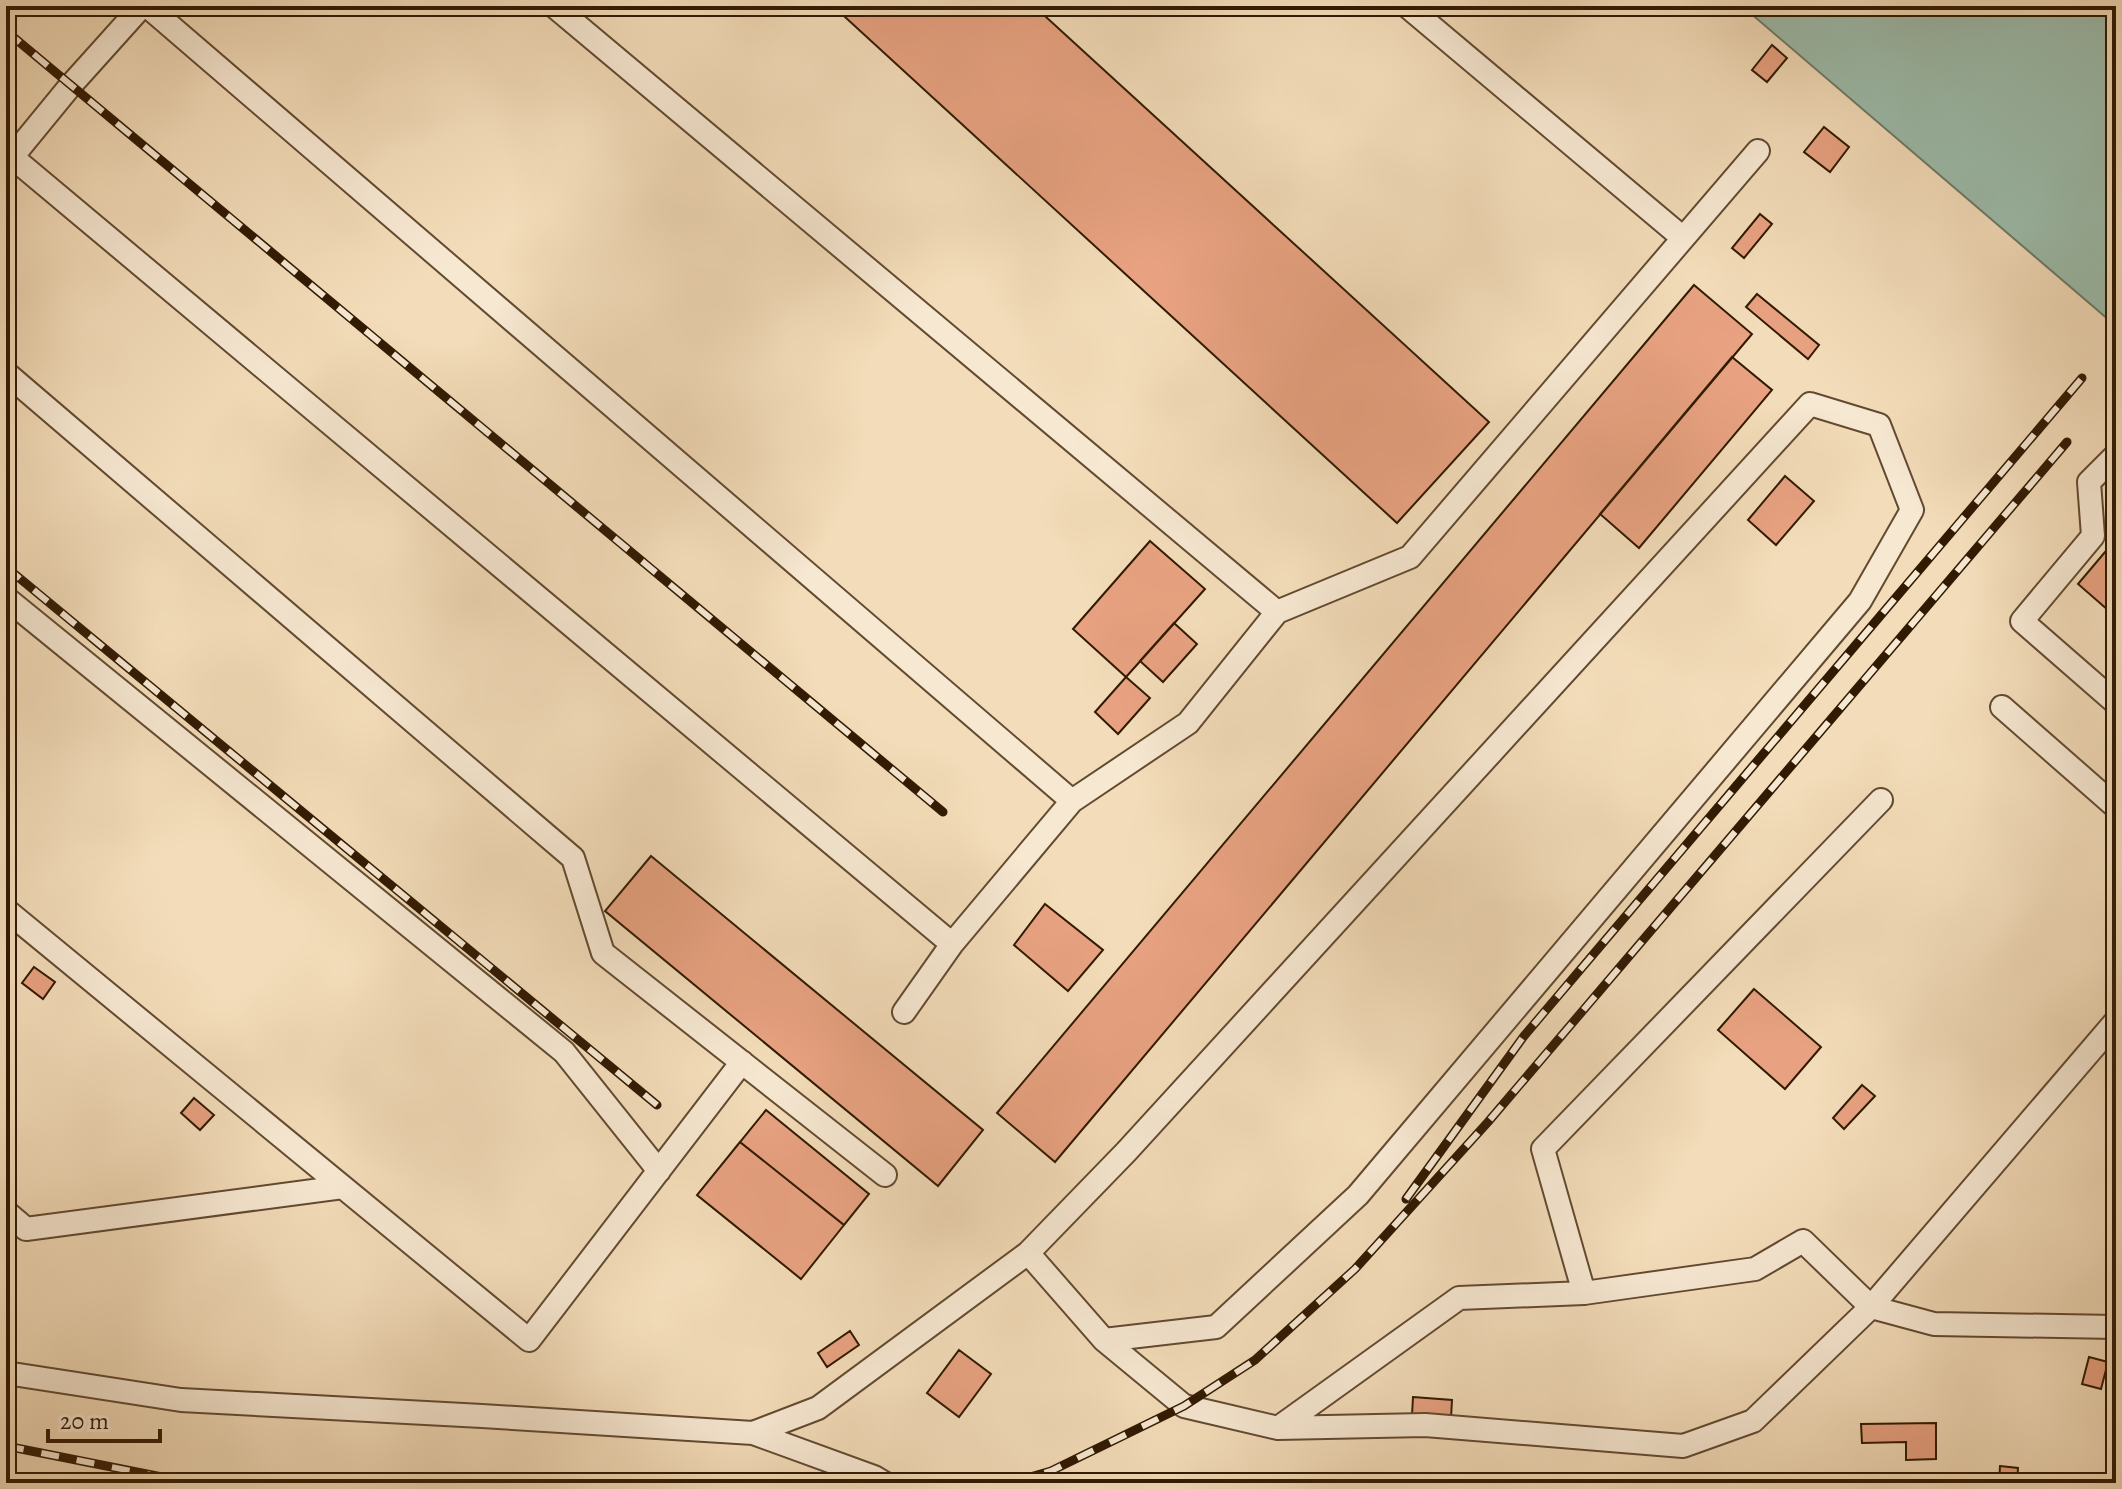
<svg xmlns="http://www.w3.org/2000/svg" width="2122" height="1489" viewBox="0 0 2122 1489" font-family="Alegreya,serif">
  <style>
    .water { fill: #9cbcab; stroke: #717b67; stroke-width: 2 }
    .building { fill: #e8a281; stroke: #311a02; stroke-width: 2 }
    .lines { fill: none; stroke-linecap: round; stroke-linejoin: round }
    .service-casing { stroke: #624a30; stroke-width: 26 }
    .service { stroke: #f7e8d2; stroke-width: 22 }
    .rail-casing { stroke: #311a02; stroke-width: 9 }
    .rail { stroke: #f7e8d2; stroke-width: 6; stroke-dasharray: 18; stroke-linecap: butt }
  </style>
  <rect width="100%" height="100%" fill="#f3dcb9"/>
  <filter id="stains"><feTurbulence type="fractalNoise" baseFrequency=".0025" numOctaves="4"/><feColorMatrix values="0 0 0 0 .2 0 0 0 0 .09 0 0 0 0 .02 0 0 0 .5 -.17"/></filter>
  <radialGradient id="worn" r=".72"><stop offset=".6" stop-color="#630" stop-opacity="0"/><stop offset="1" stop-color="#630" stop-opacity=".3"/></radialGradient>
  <path class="water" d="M1742,6h374v320z"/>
  <path class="building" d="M833,6h201l455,416 -92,101z
    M1772,45l15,13 -20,24 -15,-12z
    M1824,127l25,20 -19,25 -26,-20z
    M1760,214l12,10 -28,34 -12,-10z
    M1694,285l58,49 -697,828 -58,-49z
    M1757,294l62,51 -11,14 -62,-52z
    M1732,357l40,33 -133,158 -39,-34z
    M1785,476l29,25 -38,44 -28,-25z
    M2116,539v78l-38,-33z
    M1150,541l55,48 -79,88 -53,-48z
    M1174,623l23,21 -34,38 -23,-21z
    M1126,677l24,21 -32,36 -23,-22z
    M651,856l332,274 -45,56 -333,-275z
    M1045,904l58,46 -35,41 -54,-46z
    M34,967l21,15 -12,17 -21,-16z
    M1754,989l67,58 -36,42 -67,-59z
    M1862,1085l13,11 -31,33 -11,-11z
    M194,1098l20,17 -14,15 -19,-17z
    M766,1110l103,84 -25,31 -104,-83z
    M740,1142l104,83 -43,54 -104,-84z
    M850,1331l9,14 -32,22 -9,-14z
    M959,1350l32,24 -32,43 -32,-24z
    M2089,1357l19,5 -7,27 -19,-5z
    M1413,1397l39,3 -1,18 -39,-3z
    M1936,1423v36l-30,1v-18l-44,1 -1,-19z
    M2000,1466l18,2 -1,15h-18z"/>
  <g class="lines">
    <defs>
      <path id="service" d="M147,6l925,795
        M554,6l723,606
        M1407,6l276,232
        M6,155l6,2 940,787
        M12,157l59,-72 71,-79
        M6,373l567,485 30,95 282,222
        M2116,455l-27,27 4,54 -71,85 94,82
        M6,598l558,454 95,119
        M2002,707l114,100
        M6,910l523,430 213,-278
        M904,1012l48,-68 120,-143 116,-78 89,-111 133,-55 348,-406
        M6,1212l20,17 317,-42
        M1584,1293l-41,-144 338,-349
        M1104,1340l80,66 94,22 147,-3 258,21 70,-25 118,-114 245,-286
        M6,1373l175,27 301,16 271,17 121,44 10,6
        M1278,1428l181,-130 125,-5 171,-24 48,-28 68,66 63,17 182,3
        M753,1433l65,-25 210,-155 98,-101 684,-748 69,21 33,85 -52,91 -502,594 -142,132 -112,13 -76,-87"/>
    </defs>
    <use href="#service" class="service-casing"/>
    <use href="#service" class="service"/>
    <defs>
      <path id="rail" d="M6,31l937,781
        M6,567l651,538
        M1406,1199l118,-163 558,-658
        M6,1446l186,37
        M6,1476l30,7
        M1010,1483l41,-12 133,-65 71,-46 100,-91 133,-147 579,-680"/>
    </defs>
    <use href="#rail" class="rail-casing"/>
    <use href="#rail" class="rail"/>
  </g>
  <rect width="2122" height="1489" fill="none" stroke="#f3dcb9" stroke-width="32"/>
  <rect x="8" y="8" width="2106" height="1473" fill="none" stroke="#311a02" stroke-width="4"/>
  <rect x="16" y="16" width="2090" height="1457" fill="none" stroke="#311a02" stroke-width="2"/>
  <path d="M48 1429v12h112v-12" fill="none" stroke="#311a02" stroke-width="4"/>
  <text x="60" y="1429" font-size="24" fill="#311a02" stroke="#f7e8d2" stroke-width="6" paint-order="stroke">20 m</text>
  <rect width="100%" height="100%" filter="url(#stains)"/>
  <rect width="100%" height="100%" fill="url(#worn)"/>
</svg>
